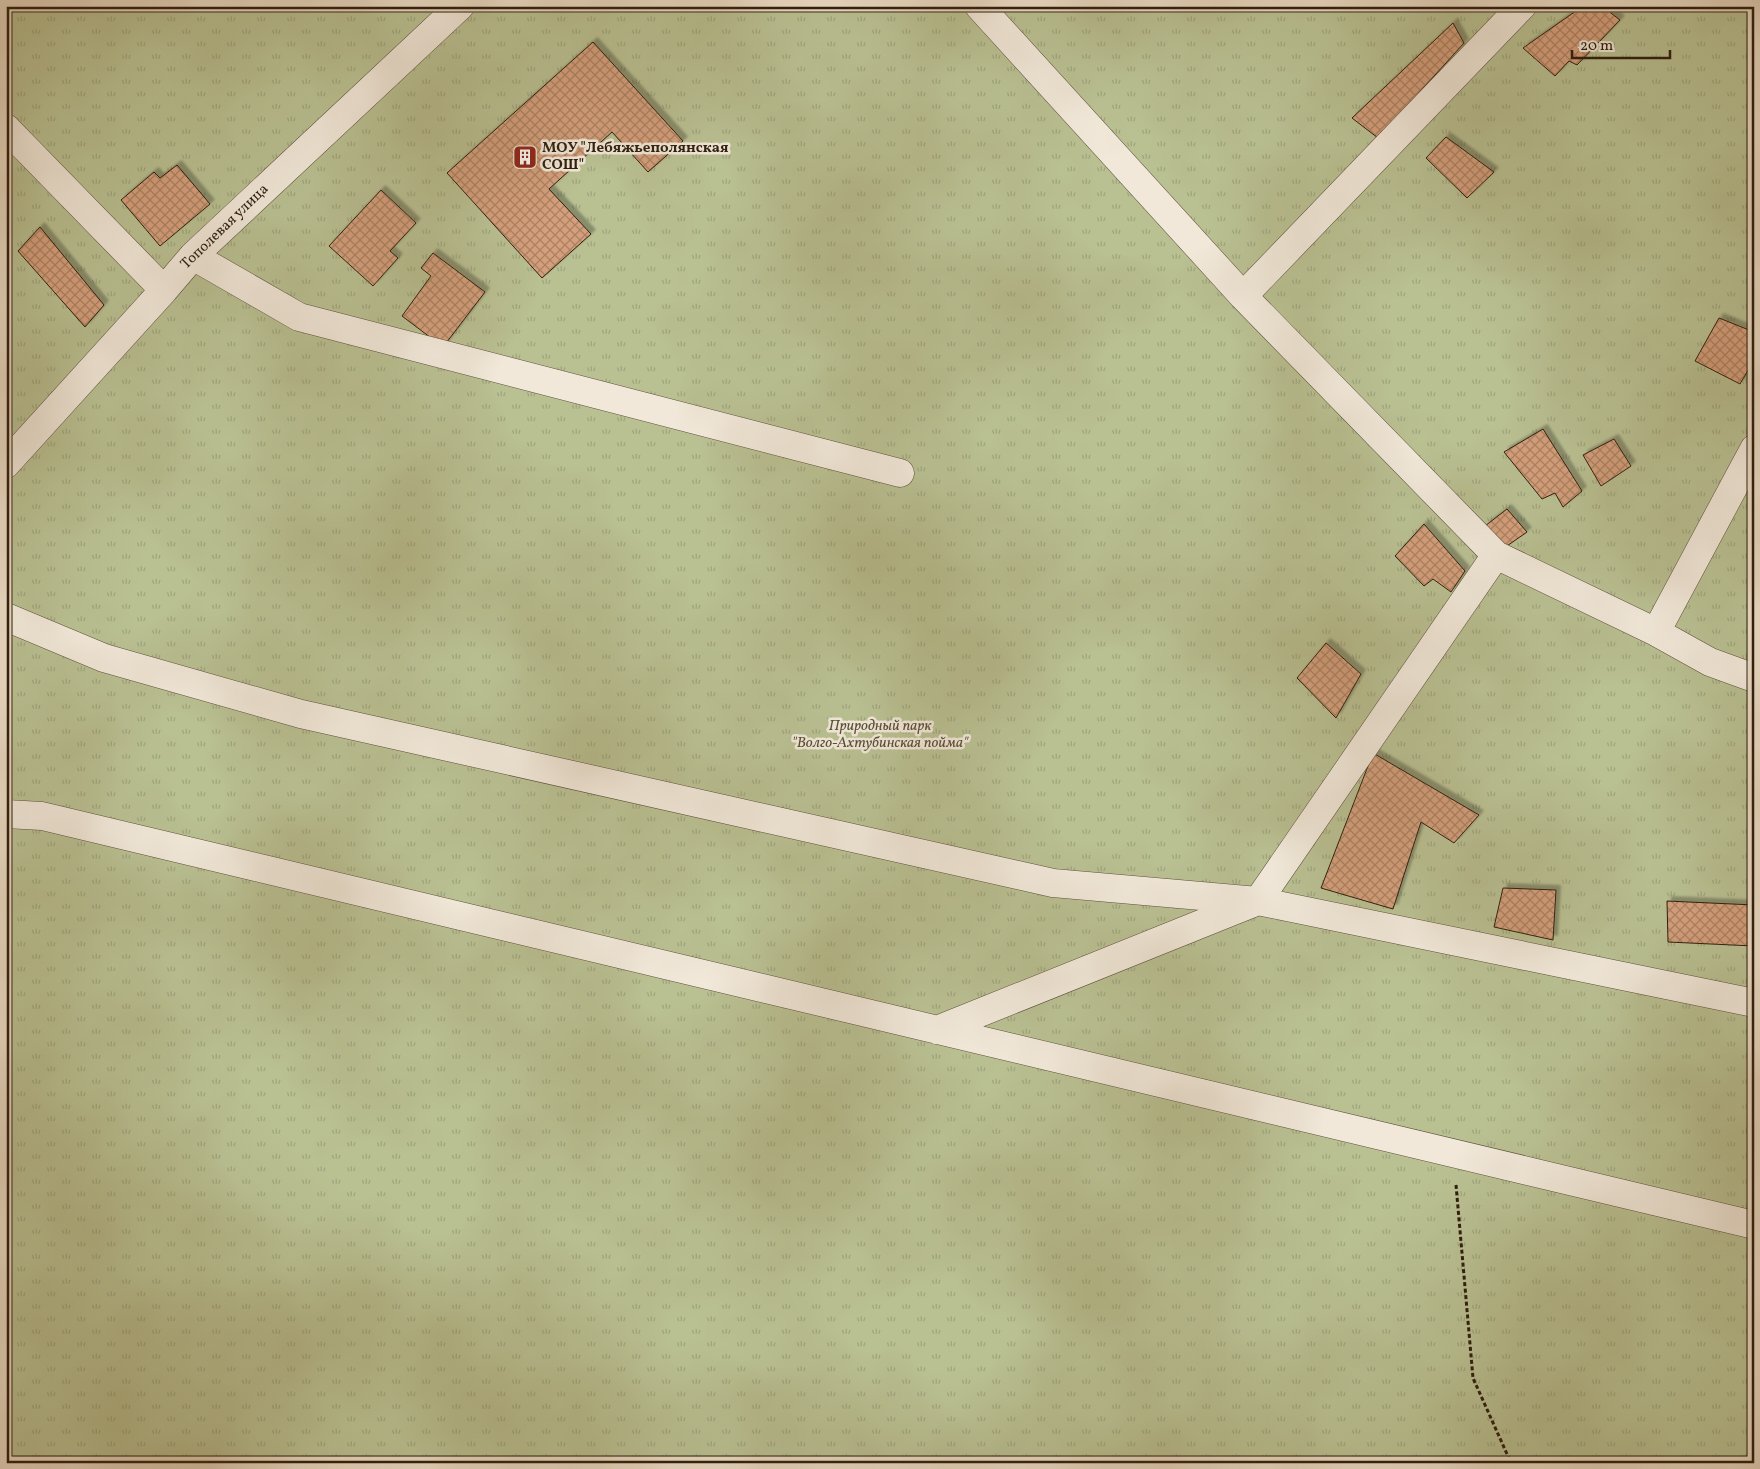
<svg xmlns="http://www.w3.org/2000/svg" width="1760" height="1469" viewBox="0 0 1760 1469" font-family="Vollkorn,serif">
<style>
.grass{fill:url(#grass-tufts);stroke:#747050}
.building{fill:url(#building-cross-hatch);stroke:#2f1f0f;filter:url(#shadow)}
.lines{fill:none;stroke-linecap:round;stroke-linejoin:round}
.minor-casing{stroke:#5e4e3c;stroke-width:29}
.path{stroke:#2f1f0f;stroke-width:3;stroke-dasharray:4 2.5;stroke-linecap:butt}
.minor{stroke:#f1e8d9;stroke-width:28}
.labels{text-anchor:middle;dominant-baseline:central;stroke-width:5;stroke-linejoin:round;paint-order:stroke}
.poi-label{font-size:15px;font-weight:bold;fill:#2f1f0f;stroke:#f1e8d9;text-anchor:start}
.street-label{font-size:15px;fill:#2f1f0f;stroke:#f1e8d9}
.park-label{font-size:15px;font-style:italic;fill:#584f36;stroke:#f1e8d9}
</style>
<defs>
<pattern id="grass-tufts" width="24" height="20" patternUnits="userSpaceOnUse" patternTransform="scale(1.25)"><rect width="24" height="20" fill="#b9c092"/><path d="M3 7l-1-3M5 7V3M7 7l1-3M15 17l-1-3M17 17v-4M19 17l1-3" fill="none" stroke="#9fa57d"/></pattern>
<pattern id="building-cross-hatch" width="8" height="8" patternUnits="userSpaceOnUse" patternTransform="scale(1.25)"><rect width="8" height="8" fill="#d49f7b"/><path d="M0 0l8 8M0 8l8-8" fill="none" stroke="#ac8163"/></pattern>
<filter id="shadow"><feDropShadow dx="4.5" dy="-4.5" stdDeviation="1" flood-color="#0004"/></filter>
</defs>
<rect width="100%" height="100%" fill="#eadbc4"/>
<filter id="stains"><feTurbulence type="fractalNoise" baseFrequency=".004" numOctaves="4"/><feColorMatrix values="0 0 0 0 .2 0 0 0 0 .09 0 0 0 0 .02 0 0 0 .5 -.17"/></filter>
<radialGradient id="worn" r=".72"><stop offset=".6" stop-color="#630" stop-opacity="0"/><stop offset="1" stop-color="#630" stop-opacity=".3"/></radialGradient>
<!-- grass -->
<path class="grass" d="M6 6H1754V1463H6Z"/>
<!-- building -->
<path class="building" d="M1583 6H1602L1620 20 1577 65 1569 61 1555 76 1523 48Z
M1453 23 1464 43 1378 138 1352 118Z
M593 42 683 141 648 172 612 132 549 189 591 234 542 278 447 173Z
M1446 137 1494 172 1467 198 1426 158Z
M177 165 210 204 160 246 121 200 154 172 160 178Z
M381 190 416 223 390 251 398 258 373 286 329 246Z
M40 227 104 305 85 327 18 251Z
M433 253 485 292 443 347 402 316 431 276 421 268Z
M1719 318 1754 332V360L1740 384 1695 361Z
M1543 429 1582 491 1563 507 1555 493 1542 499 1504 452Z
M1614 439 1631 466 1601 486 1583 455Z
M1507 509 1527 532 1504 548 1485 526Z
M1424 524 1465 571 1451 592 1433 579 1424 586 1395 556Z
M1326 643 1361 674 1336 718 1297 678Z
M1373 753 1479 815 1454 843 1421 822 1393 909 1321 888Z
M1503 888 1556 890 1553 940 1494 927Z
M1667 901 1754 905V946L1668 942Z"/>
<g class="lines">
<!-- minor casing -->
<g class="minor-casing">
<path id="minor" d="M979 6 1243 296 1496 555 1656 632 1710 662 1754 678
M6 128 164 290
M193 256 299 317 900 473
M1243 296 1522 6
M6 464 164 290 193 256 460 6
M6 617 104 658 301 714 1053 883 1258 901 1754 1003
M1656 632 1754 449
M6 814 42 816 1754 1225
M937 1030 1258 901 1496 555"/>
</g>
<!-- path -->
<path class="path" d="M1456 1185 1473 1378 1511 1463"/>
<!-- minor -->
<use href="#minor" class="minor"/>
</g>
<!-- icons -->
<defs>
<g id="building-square" transform="scale(1.25)"><rect x="-9" y="-9" width="18" height="18" rx="4" fill="#8f2418" stroke="#f1e8d9"/><path d="M-4-6H4V6H1V3H-1V6H-4ZM-2.5-4.3h1.7v1.8h-1.7ZM.8-4.3h1.7v1.8H.8ZM-2.5-1h1.7V.8h-1.7ZM.8-1h1.7V.8H.8Z" fill="#fff"/></g>
</defs>
<g fill-rule="evenodd">
<use href="#building-square" x="525" y="157"/>
</g>
<g class="labels">
<!-- poi labels -->
<g class="poi-label">
<text x="542" y="148">МОУ "Лебяжьеполянская<tspan x="542" dy="17">СОШ"</tspan></text>
</g>
<!-- street labels -->
<g class="street-label">
<text transform="translate(225 227) rotate(-44)">Тополевая улица</text>
</g>
<!-- park labels -->
<g class="park-label">
<text x="880" y="726">Природный парк<tspan x="880" dy="17">"Волго-Ахтубинская пойма"</tspan></text>
</g>
</g>
<!-- margin -->
<rect width="1760" height="1469" fill="none" stroke="#eadbc4" stroke-width="25"/>
<rect x="8" y="8" width="1745" height="1454" fill="none" stroke="#2f1f0f" stroke-width="2.5"/>
<rect x="12" y="12" width="1735" height="1444" fill="none" stroke="#2f1f0f"/>
<!-- scale -->
<path d="M1572 50v8h98v-8" fill="none" stroke="#2f1f0f" stroke-width="2.5"/>
<text x="1580" y="50" font-size="15" fill="#2f1f0f" stroke="#f1e8d9" stroke-width="4" paint-order="stroke">20 m</text>
<rect width="100%" height="100%" filter="url(#stains)"/>
<rect width="100%" height="100%" fill="url(#worn)"/>
</svg>
